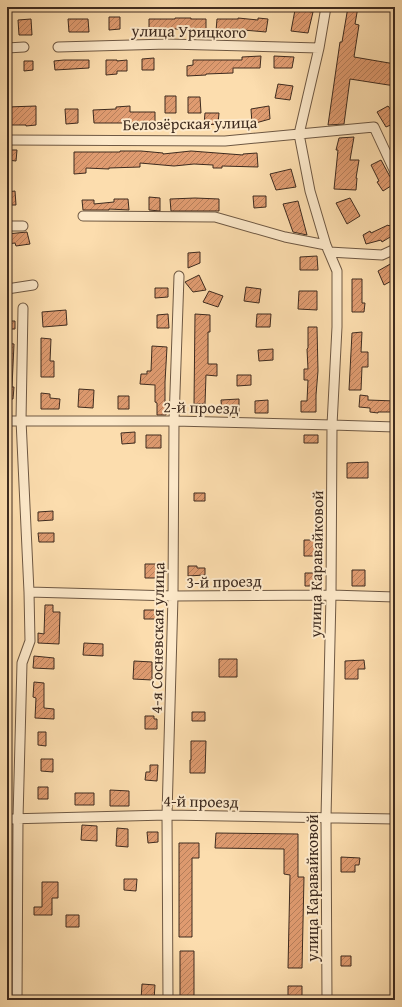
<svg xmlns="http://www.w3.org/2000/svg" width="402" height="1007" viewBox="0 0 402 1007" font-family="'Gentium Book Plus',serif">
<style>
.building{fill:url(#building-hatch);stroke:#3e2b1f}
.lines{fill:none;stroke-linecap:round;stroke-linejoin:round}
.street-casing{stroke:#6e5843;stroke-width:11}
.street{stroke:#fde9ca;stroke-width:9}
.labels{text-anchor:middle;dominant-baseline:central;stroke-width:4;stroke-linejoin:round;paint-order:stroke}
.street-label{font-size:16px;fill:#3e2b1f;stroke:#fde9ca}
</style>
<defs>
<pattern id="building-hatch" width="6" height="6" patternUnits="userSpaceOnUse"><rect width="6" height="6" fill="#df9b70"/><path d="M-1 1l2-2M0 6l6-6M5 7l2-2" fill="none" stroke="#b67f5b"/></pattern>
</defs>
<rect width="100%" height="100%" fill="#fcddae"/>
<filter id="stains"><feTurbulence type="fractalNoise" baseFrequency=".005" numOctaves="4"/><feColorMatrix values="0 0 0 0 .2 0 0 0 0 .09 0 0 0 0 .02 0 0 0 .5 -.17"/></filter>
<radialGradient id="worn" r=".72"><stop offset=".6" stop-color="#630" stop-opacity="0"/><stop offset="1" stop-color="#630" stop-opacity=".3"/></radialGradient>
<!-- building -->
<path class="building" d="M348 7H358L355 24 359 25 354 57 395 64V86L350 79 344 124 328 125 340 42H342Z
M295 10 313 12 308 33 291 31Z
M109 17H120V29L109 30Z
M175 18H191V19H206V29H171V30L149 31V19H175Z
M238 18 258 20V18L268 19 266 32 232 29V31H216L217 19H238Z
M31 19 32 35H19L18 20Z
M68 19H88L89 32H69Z
M261 56 260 68H233V73L206 74V75L187 76V66L193 65V60H242V57Z
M274 56 294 57 292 68H274Z
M154 58V70H142V59Z
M64 60H89V68L55 70 54 61Z
M106 60H117V61L127 60V71H117V74L106 75Z
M24 61H33V70L24 71Z
M278 84 293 86 290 100 275 98Z
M165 96H176V113H165Z
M188 97H200L201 113H188Z
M36 106V125L26 126V125H7V107Z
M130 106V112H155V125H139V123H94L93 110 116 109V107Z
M269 106 270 119 252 124 251 109Z
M388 106 395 115V123L386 127 377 112Z
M65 109H78V123L66 124Z
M205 113H219L218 124 204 125Z
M354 137 350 160H359L356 178H357L356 190 334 189 338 150H336L339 138Z
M7 150H17L16 161 7 160Z
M120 151H141L163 153V154L191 151 243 155V154L257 153 258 167 222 166V168H213V165L194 164 174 166 140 163V167L109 168V169L86 168V173L74 174V152H120Z
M381 160 394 184 383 191 377 182 379 181 371 165Z
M291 169 296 187 276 190 270 174Z
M15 191 16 205H7V192Z
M253 196H266V207L254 208Z
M149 197 160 198V211L149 210Z
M195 198 219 199V211H171L170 199Z
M350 198 360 216 347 224 336 203Z
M114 199H128L129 210 109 209V210H83L82 200H94V204L114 202Z
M298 201 307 235 293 232 283 204Z
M395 222V234L382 242 381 240 366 244 363 235 370 231 371 233 388 225 389 226Z
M27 232 30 244 16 246 15 243 7 244V234Z
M200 252V263L188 268V253Z
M317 256 318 270H300V257Z
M392 263 395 269V279L384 285 378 271Z
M199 275 206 290 193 292 185 282Z
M352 279H362V303H365L364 312H352Z
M246 287 261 289 259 303 244 301Z
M155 288H168V297L155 298Z
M209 291 223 296 218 307 203 302Z
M299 291H317V310L298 309Z
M66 310 67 325 43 327 42 312Z
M168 314 169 328H157V315Z
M195 314 210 315V332H208V364H217V376L206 375 205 404H194Z
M257 314H271L270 327H256Z
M7 321H15V329H7Z
M308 327H317L318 371 316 395V412H301V401H307L308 380H304V369H308L307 349 308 348Z
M362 332 361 352H368V367H362L361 390H349L352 333Z
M41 338 51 339 50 361H54V377H41Z
M7 343 14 344 12 387H14L13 399H7Z
M152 346 167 347 165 382V406H166V415H157V403L155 402V385L140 384 141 374H147V371H151Z
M273 349V360L259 361 258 350Z
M237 375H251V385L237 386Z
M79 389 94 390 93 408 78 407Z
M41 393 50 394V398L60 399 59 409H41Z
M360 395 368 396V400L395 401V412H378V413L370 412V408L359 407Z
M118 396H129V409H118Z
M239 399V413L222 414 221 400Z
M268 400V413H255V401Z
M135 432V443L122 444 121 433Z
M146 435H161V448H146Z
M304 435H318V443H304Z
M368 462V478H347V463Z
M194 493H205V501H194Z
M53 511V520L38 521V512Z
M38 533H54V542H39Z
M304 540H316V556H304Z
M145 564H160V578H145Z
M188 566H197V568H205V575L188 576Z
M352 570H365V586H352Z
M305 573H317V586H305Z
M45 605H53V612H60L59 644 38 643V633L44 634Z
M144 610H159V619H144Z
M84 643 103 644V656L83 655Z
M34 656 54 658V669L33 668Z
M219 659H237V677H219Z
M364 660 365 669H358V679H345V661Z
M134 661 152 662V680L133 679Z
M34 682 44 683V708L54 709V719L35 718 36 698 33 697Z
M192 712H205V721H192Z
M145 716H154V719H157V729H145Z
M38 732H46V746L38 745Z
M191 741H206L205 773H190V760H191Z
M41 759H53V772L41 771Z
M150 765H158L157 781 145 780 146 772H150Z
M38 787H48V799H38Z
M110 790 129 791V806H110Z
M75 793H94V805H75Z
M82 825 97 826V841L81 840Z
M117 828 128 829V847L116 846Z
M147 832H158V842L148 843Z
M216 833 298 834V877H304L302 968H288L290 875 284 874V849L215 848Z
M179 843H199V858H192V937H179Z
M341 857 360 858 359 865H355V872H341Z
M124 879H137L136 891 124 890Z
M42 882H58V898H52V915H34V907H42Z
M66 915H79V927H66Z
M180 951H194V1000H180Z
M341 956H351V966H341Z
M142 984 155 985 154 1000H141Z
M288 986H302V1000H288Z"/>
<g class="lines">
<!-- street casing -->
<g class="street-casing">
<path id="street" d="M326 7 319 48 299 134 310 191 326 245 337 271V327L332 425 331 595 326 818 327 1000
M58 47 168 44 319 48
M7 48 24 47
M7 140 225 141 374 127 395 172
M83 216 215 217 285 237 326 245
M7 226H23
M329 252 382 255 395 249
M7 289 33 285
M7 421H174L332 425 395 427
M29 592 173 596 331 595 395 597
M7 819 167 815 395 819
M17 1000 18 819 22 663 30 641 29 592 21 420 23 308
M168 1000 167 815 173 596 174 421 179 276"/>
</g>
<!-- street -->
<use href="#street" class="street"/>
</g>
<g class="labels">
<!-- street labels -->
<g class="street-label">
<text transform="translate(189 31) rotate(1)">улица Урицкого</text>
<text transform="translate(190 123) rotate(-1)">Белозёрская улица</text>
<text transform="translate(201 407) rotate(1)">2-й проезд</text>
<text transform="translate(316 564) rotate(-89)">улица Каравайковой</text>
<text transform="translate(224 581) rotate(-1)">3-й проезд</text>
<text transform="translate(157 638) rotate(-89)">4-я Сосневская улица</text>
<text transform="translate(201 801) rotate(1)">4-й проезд</text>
<text transform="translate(312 888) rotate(-90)">улица Каравайковой</text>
</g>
</g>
<!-- margin -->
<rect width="402" height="1007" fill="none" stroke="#fcddae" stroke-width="24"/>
<rect x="8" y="8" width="386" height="991" fill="none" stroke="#3e2b1f" stroke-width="2"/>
<rect x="12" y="12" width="378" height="983" fill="none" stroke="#3e2b1f"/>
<rect width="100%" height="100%" filter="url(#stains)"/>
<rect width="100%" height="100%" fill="url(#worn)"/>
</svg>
